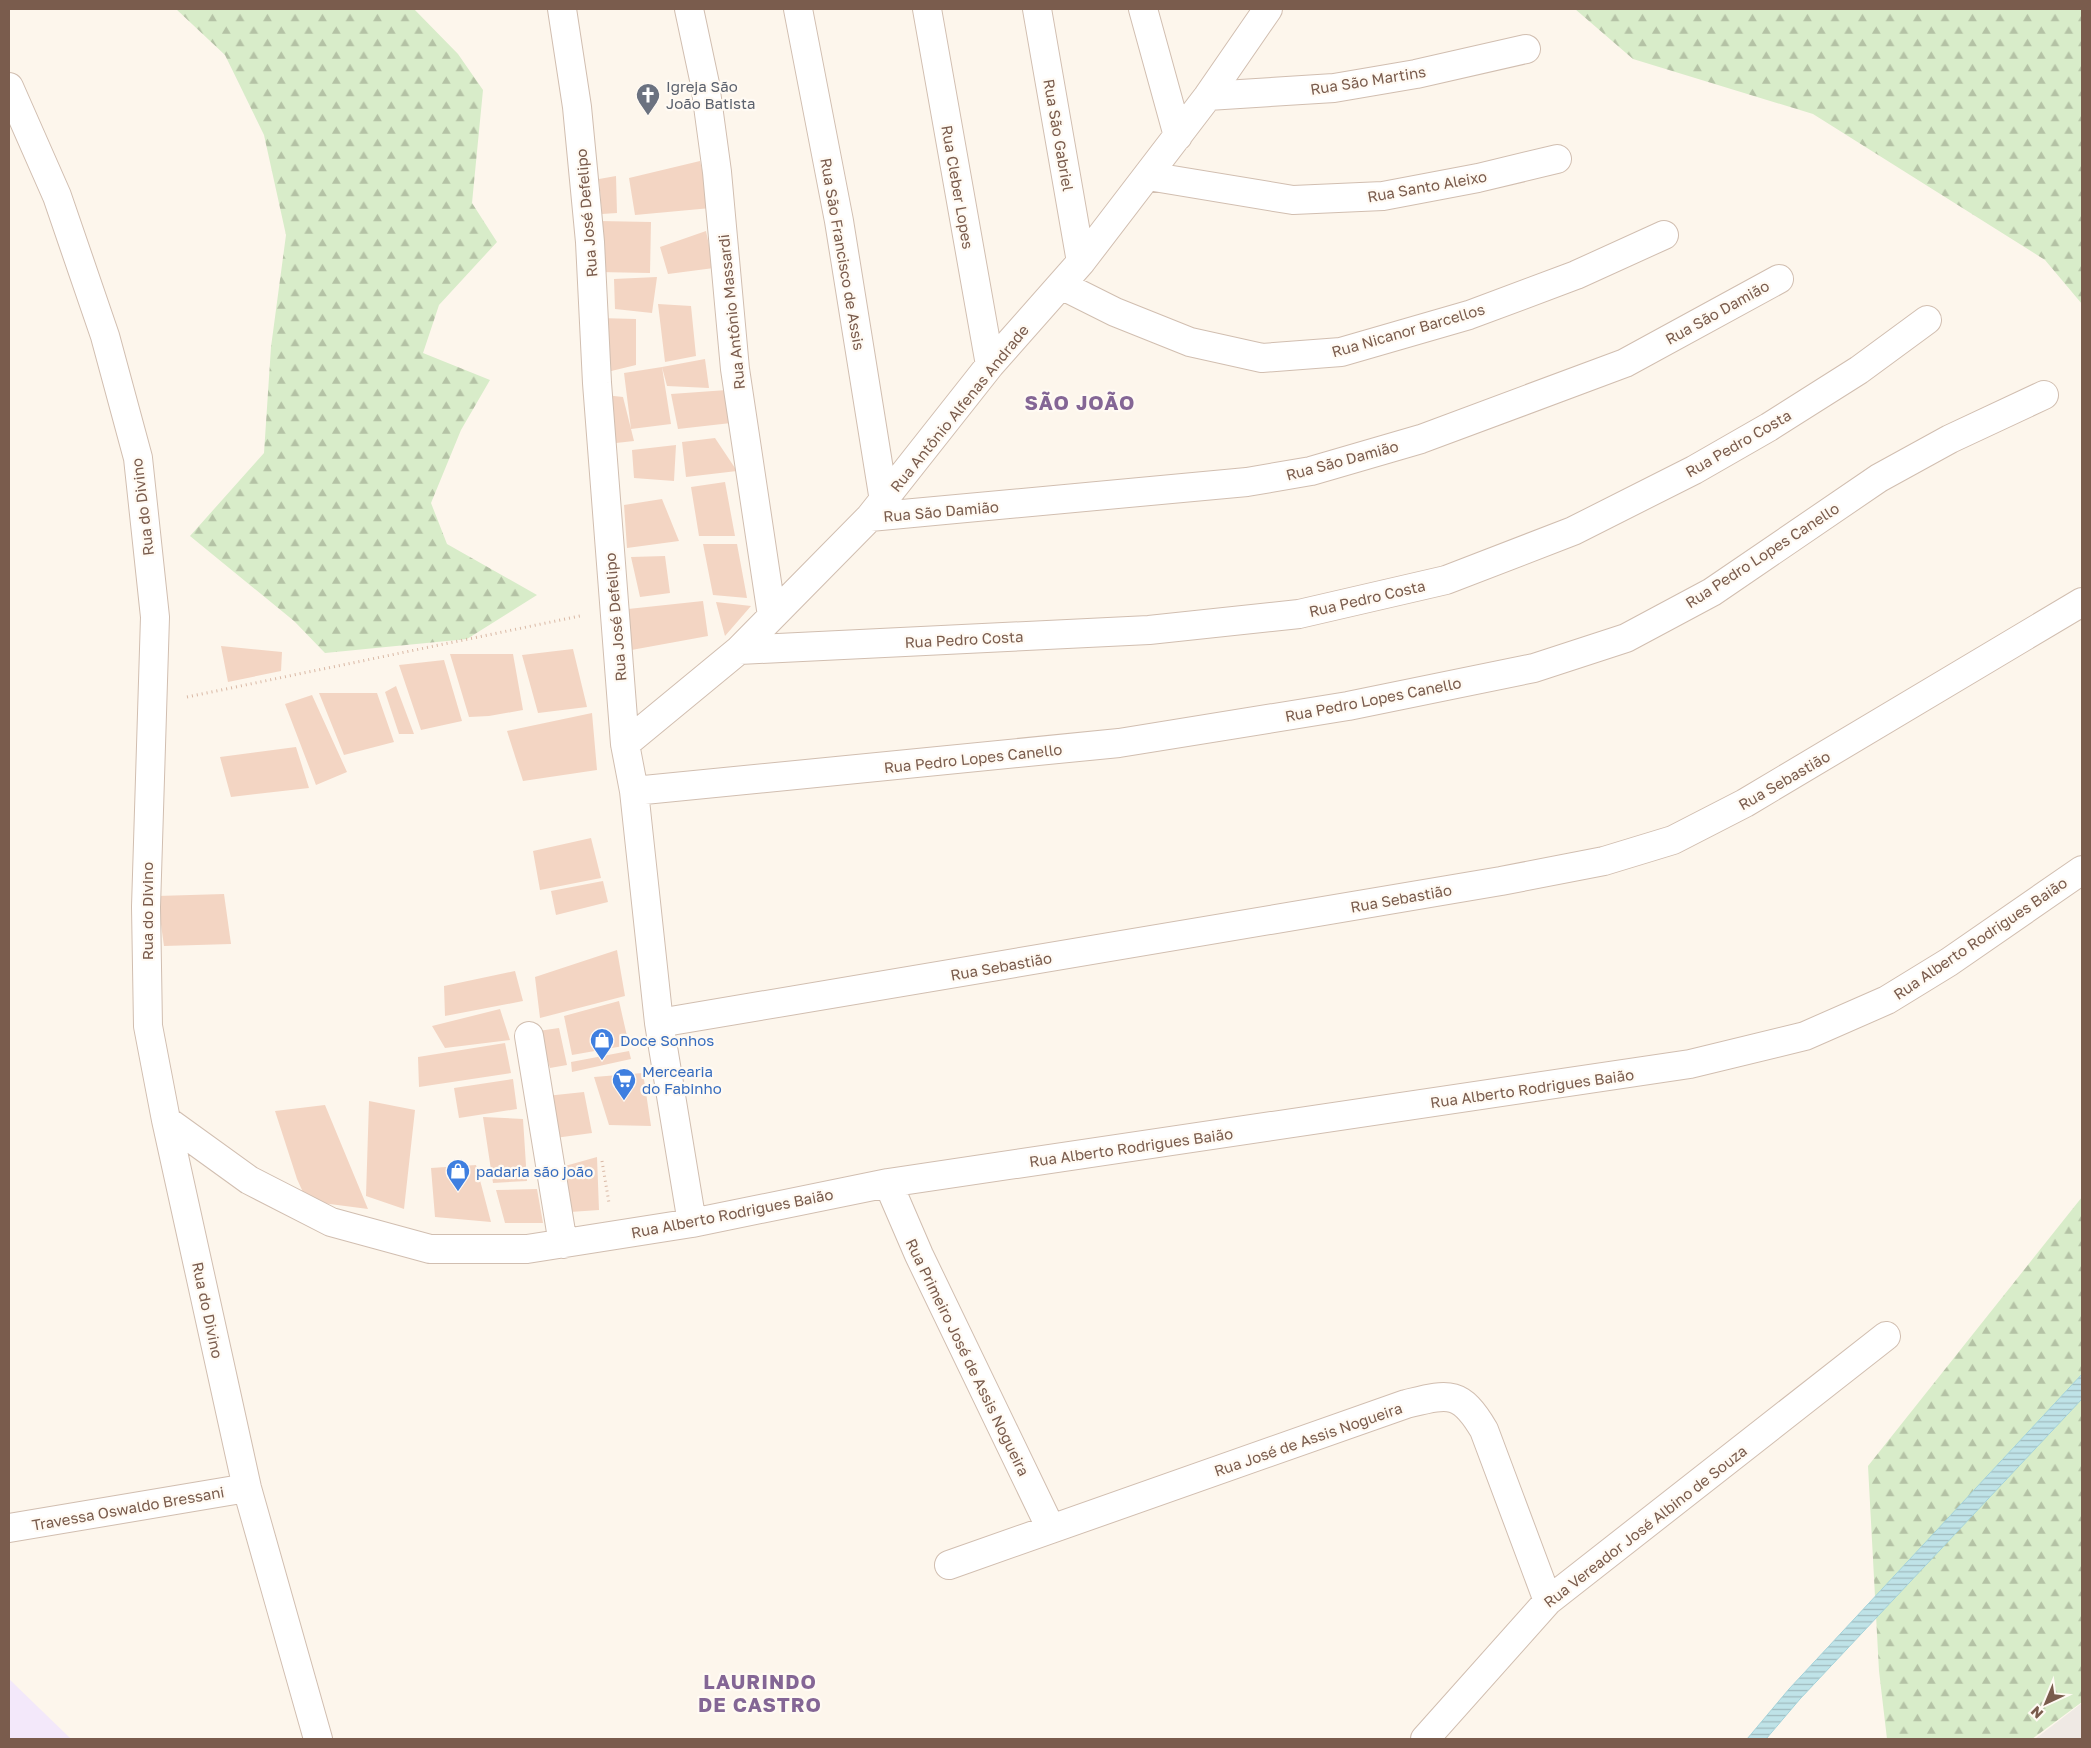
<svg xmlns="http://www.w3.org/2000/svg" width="2091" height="1748" viewBox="0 0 2091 1748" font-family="'Golos Text',sans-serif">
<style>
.industrial{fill:#efe9e4}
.education{fill:#f3e8fa}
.forest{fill:url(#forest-firs)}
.water{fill:url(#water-rules);stroke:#a5d3da}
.building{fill:#f3d5c3}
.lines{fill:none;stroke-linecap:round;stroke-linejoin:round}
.minor-casing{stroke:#d1beb0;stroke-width:30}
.path{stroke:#d9b8a5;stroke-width:3;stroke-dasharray:1 4;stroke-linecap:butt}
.minor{stroke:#fff;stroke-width:28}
.labels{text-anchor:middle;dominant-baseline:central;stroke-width:4.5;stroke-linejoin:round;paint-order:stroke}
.street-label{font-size:15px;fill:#7a5c4d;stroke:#fffaf3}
.worship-label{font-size:15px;fill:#5b616d;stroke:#fffaf3;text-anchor:start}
.shop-label{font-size:15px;fill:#366cbe;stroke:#fffaf3;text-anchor:start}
.district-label{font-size:20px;font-weight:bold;letter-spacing:1px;fill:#846695;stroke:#fffaf3}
</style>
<defs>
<pattern id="forest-firs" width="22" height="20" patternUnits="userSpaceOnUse" patternTransform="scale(1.25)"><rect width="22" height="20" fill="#d8ecc9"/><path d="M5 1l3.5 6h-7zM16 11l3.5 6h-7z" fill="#b4c2a5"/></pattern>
<pattern id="water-rules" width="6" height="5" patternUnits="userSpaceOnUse" patternTransform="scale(1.25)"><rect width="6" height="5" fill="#bfe3e8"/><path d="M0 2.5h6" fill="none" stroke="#a0bbbe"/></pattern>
</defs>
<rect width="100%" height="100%" fill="#fdf6ec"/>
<!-- industrial -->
<path class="industrial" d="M2082 1703V1739H2035Z"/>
<!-- education -->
<path class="education" d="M9 1679 71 1739H9Z"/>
<!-- forest -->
<path class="forest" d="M176 9H414L458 54 483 90 472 203 497 242 439 305 423 353 490 380 461 430 431 503 447 544 537 595 467 639 325 653 294 621 190 536 264 453 271 347 286 235 264 135 225 55Z
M1575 9H2082V304L2045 260 1813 114 1633 59Z
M2082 1197V1702L2032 1739H1887L1879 1671 1868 1466Z"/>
<!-- water -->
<path class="water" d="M2082 1374V1399L1800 1699 1766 1739H1747L1789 1689Z"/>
<!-- building -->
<path class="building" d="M700 161 711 208 635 215 629 178Z
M616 176 617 213 602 214 599 179Z
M599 221 651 222 650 273 598 272Z
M706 231 714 268 668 274 660 247Z
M657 277 652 313 615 309 614 279Z
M658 304 691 306 696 356 665 362Z
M599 318 636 319V365L603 373Z
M705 359 709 388 667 386 662 367Z
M662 367 671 424 631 429 624 373Z
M727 390 731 423 678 429 671 394Z
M605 395 623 397 634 441 616 443Z
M715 438 737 471 686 477 682 442Z
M676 445 674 481 634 478 632 450Z
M725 482 735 536H699L691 487Z
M662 499 679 541 627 548 624 505Z
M703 544H737L747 598 713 595Z
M665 556 670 593 640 597 631 557Z
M703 601 708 636 626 651 628 609Z
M716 602 751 606 725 636Z
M221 646 282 652 281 671 228 682Z
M573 649 587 707 538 713 522 655Z
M450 654H513L523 710 489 716 469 717Z
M444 660 462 721 421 730 399 665Z
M396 686 414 734H399L385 692Z
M319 693H377L394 742 344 755Z
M312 695 347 772 316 785 285 704Z
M592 713 597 770 523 781 507 731Z
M296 747 309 788 231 797 220 757Z
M591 838 601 878 540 890 533 851Z
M603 881 608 902 556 915 551 891Z
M224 894 231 944 164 946 157 896Z
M617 950 625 996 540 1018 535 977Z
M515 971 523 1001 445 1016 444 986Z
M619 1001 629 1045 572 1055 564 1016Z
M500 1009 510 1040 445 1048 432 1026Z
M559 1028 567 1065 550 1068 538 1031Z
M505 1043 511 1073 419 1087 418 1057Z
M629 1051 631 1059 572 1072 571 1062Z
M643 1073 651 1126 609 1125 594 1077Z
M513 1079 517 1109 459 1118 454 1088Z
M584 1092 592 1133 555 1138 546 1096Z
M369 1101 415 1110 404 1209 366 1196Z
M325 1105 368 1209 307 1201 297 1179 275 1111Z
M483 1117 523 1119 527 1181 493 1183Z
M597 1157 599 1210 570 1212 565 1166Z
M476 1165 491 1222 435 1217 431 1168Z
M537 1189 543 1223H505L496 1190Z"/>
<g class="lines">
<!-- minor casing -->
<g class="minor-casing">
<path id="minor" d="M562 9 577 107 590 242 597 383 625 744 634 791 659 1023 692 1223
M689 9 705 84 717 172 735 369 772 616
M798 9 839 221 884 501
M927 9 990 365
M1037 9 1081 262
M1143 9 1178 136
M9 87 57 196 105 336 138 458 155 617 146 907 148 1026 166 1120 247 1488 318 1739
M1208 96 1334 88 1416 74 1526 49
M1148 176 1293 200 1383 196 1478 178 1557 159
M1061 285 1115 312 1190 342 1262 358 1341 352 1469 315 1576 275 1664 235
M870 517 1247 482 1311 471 1421 439 1625 363 1779 279
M739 650 1149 630 1299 614 1446 580 1573 531 1694 470 1769 427 1859 370 1927 320
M625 744 739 650 870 517 990 365 1081 262 1208 96 1268 9
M634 791 1119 743 1348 706 1534 668 1626 638 1712 592 1879 478 1950 439 2044 395
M659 1023 1501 881 1604 861 1673 840 1745 803 2082 602
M529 1036 563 1244
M166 1120 249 1180 331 1222 430 1249H527L692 1223 888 1183 1690 1064 1805 1036 1887 1000 1949 962 2082 870
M888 1183 919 1255 1051 1529
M9 1528 247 1488
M949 1565 1406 1404C1448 1394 1460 1389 1484 1430L1548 1601
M1425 1739 1548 1601 1886 1336"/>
</g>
<!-- path -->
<path class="path" d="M187 697 580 616
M602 1161 609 1203"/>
<!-- minor -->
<use href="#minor" class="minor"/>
</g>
<!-- icons -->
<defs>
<g id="church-pin" transform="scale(1.25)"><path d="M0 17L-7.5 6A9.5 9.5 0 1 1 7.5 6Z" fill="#6b7280" stroke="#fffaf3"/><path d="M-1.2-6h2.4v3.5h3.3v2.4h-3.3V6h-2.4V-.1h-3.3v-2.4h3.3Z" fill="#fff"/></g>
<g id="shop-pin" transform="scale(1.25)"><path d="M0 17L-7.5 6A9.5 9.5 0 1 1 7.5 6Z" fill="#3f7fe0" stroke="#fffaf3"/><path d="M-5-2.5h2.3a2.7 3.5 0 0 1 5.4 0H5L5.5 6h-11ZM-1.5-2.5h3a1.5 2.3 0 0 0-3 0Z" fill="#fff"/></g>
<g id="supermarket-pin" transform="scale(1.25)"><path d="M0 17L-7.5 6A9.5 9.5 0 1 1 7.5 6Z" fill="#3f7fe0" stroke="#fffaf3"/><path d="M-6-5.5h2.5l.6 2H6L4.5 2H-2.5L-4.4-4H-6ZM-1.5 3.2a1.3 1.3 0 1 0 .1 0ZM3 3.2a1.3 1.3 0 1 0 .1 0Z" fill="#fff"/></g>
</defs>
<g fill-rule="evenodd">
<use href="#church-pin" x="648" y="95"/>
<use href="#shop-pin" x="602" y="1040"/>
<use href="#supermarket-pin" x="624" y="1080"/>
<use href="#shop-pin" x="458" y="1171"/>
</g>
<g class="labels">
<!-- street labels -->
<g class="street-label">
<text transform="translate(1368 80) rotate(-9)">Rua São Martins</text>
<text transform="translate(1059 135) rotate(80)">Rua São Gabriel</text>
<text transform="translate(1427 186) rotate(-10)">Rua Santo Aleixo</text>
<text transform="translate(958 187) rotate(80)">Rua Cleber Lopes</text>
<text transform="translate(586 213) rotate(-95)">Rua José Defelipo</text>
<text transform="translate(843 254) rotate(80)">Rua São Francisco de Assis</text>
<text transform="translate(731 312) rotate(-96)">Rua Antônio Massardi</text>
<text transform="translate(1717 312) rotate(-29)">Rua São Damião</text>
<text transform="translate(1408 330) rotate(-16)">Rua Nicanor Barcellos</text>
<text transform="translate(959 408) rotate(-51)">Rua Antônio Alfenas Andrade</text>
<text transform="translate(1738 443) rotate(-30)">Rua Pedro Costa</text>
<text transform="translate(1342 460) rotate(-15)">Rua São Damião</text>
<text transform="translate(142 507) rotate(-97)">Rua do Divino</text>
<text transform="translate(941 511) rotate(-5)">Rua São Damião</text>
<text transform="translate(1762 555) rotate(-33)">Rua Pedro Lopes Canello</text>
<text transform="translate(1367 598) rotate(-13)">Rua Pedro Costa</text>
<text transform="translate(615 617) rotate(-95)">Rua José Defelipo</text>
<text transform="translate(964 639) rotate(-3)">Rua Pedro Costa</text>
<text transform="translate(1373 699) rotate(-11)">Rua Pedro Lopes Canello</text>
<text transform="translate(973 758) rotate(-6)">Rua Pedro Lopes Canello</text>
<text transform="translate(1784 780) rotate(-30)">Rua Sebastião</text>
<text transform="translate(1401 898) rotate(-10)">Rua Sebastião</text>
<text transform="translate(147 911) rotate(-90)">Rua do Divino</text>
<text transform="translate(1980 938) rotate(-34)">Rua Alberto Rodrigues Baião</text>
<text transform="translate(1001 966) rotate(-10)">Rua Sebastião</text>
<text transform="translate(1532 1088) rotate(-8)">Rua Alberto Rodrigues Baião</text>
<text transform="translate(1131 1147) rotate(-8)">Rua Alberto Rodrigues Baião</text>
<text transform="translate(732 1213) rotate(-11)">Rua Alberto Rodrigues Baião</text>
<text transform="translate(208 1310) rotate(78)">Rua do Divino</text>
<text transform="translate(968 1357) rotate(64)">Rua Primeiro José de Assis Nogueira</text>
<text transform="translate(1308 1439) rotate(-19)">Rua José de Assis Nogueira</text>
<text transform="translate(128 1508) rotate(-10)">Travessa Oswaldo Bressani</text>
<text transform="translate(1645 1526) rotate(-38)">Rua Vereador José Albino de Souza</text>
</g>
<!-- worship labels -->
<g class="worship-label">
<text x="666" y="86">Igreja São<tspan x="666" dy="17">João Batista</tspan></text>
</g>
<!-- shop labels -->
<g class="shop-label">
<text x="620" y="1040">Doce Sonhos</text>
<text x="642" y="1071">Mercearia<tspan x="642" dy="17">do Fabinho</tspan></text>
<text x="476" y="1171">padaria são joão</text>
</g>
<!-- district labels -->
<g class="district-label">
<text x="1080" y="402">SÃO JOÃO</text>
<text x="760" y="1681">LAURINDO<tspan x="760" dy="23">DE CASTRO</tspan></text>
</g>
</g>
<!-- border -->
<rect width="2091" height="1748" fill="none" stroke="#7a5c4d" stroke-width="20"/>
<!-- north arrow -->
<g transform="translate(2046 1703) rotate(224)" stroke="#fffaf3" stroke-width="4" paint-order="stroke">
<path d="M0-4L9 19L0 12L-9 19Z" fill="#7a5c4d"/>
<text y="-8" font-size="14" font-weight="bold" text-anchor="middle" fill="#7a5c4d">N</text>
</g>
</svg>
